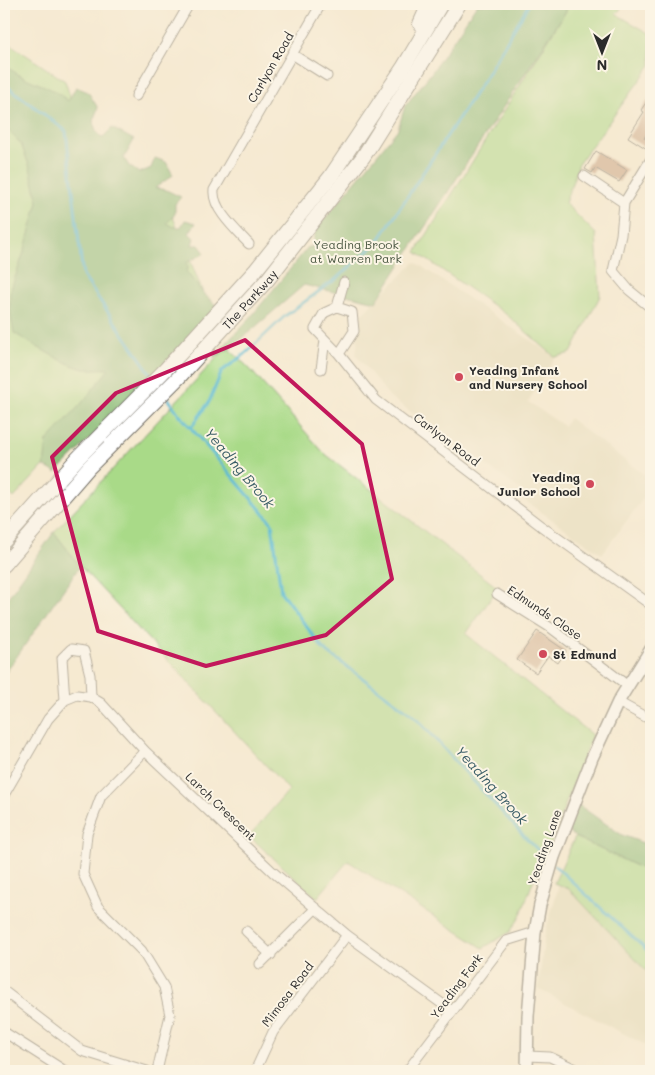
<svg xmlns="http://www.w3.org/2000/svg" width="655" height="1075" viewBox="0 0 655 1075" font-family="Mali,sans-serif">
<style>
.built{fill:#e3dbba}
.green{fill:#a9da88;stroke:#6a825a}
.forest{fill:#86ba74;stroke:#587250}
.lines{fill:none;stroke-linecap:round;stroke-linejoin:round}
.stream{stroke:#54b8d3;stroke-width:3}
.building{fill:#c59d7e}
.minor-casing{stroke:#726e65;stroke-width:11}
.tertiary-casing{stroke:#726e65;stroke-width:14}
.trunk-casing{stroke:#726e65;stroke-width:16}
.minor{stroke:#fff;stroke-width:9}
.tertiary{stroke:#fff;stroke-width:11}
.trunk{stroke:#fff;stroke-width:14}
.marked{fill:none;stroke:#c2185b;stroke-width:4;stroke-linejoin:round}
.poi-dot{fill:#d1495b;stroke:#fcf5e5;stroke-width:2}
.labels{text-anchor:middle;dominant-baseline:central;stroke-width:4;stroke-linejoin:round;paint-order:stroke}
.street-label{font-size:12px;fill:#2b2b2b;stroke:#fcf5e5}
.park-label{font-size:12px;fill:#4a5742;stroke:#fcf5e5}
.poi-label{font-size:12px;font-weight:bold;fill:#2b2b2b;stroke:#fcf5e5;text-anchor:start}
.water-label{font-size:14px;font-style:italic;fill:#395c66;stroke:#fcf5e5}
</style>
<rect width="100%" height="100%" fill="#fcf5e5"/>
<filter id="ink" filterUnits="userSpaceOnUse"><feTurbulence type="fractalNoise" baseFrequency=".02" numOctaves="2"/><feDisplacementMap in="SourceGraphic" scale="10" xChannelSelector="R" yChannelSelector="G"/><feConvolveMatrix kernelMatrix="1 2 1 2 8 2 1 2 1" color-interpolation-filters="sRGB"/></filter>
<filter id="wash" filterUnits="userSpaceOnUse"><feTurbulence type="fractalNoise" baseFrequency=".0096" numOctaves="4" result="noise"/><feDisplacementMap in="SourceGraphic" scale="20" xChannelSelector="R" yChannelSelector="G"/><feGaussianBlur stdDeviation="1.12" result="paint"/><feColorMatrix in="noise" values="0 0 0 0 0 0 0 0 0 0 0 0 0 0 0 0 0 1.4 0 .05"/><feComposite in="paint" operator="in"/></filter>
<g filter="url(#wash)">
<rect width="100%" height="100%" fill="#f6ead1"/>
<!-- built -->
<path class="built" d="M415 262 555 357 528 402 564 426 569 418 651 480V488L602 554 521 498 524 492 390 397 356 355 361 315Z
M559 885 569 889 651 976V1048L538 989 545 934Z"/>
<!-- green -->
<path class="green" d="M567 4H625L616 14 651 34V65L579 163 565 203 596 234 600 296 571 353 555 357 507 315 416 252 566 11Z
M4 40 65 81 79 124 169 207 203 293 14 498 4 488Z
M227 347 249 368 324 453 498 588 466 634 592 735 549 847 540 862 520 917 510 932 483 948 348 861 317 898 249 836 289 790 80 566 54 532Z
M575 837 651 873V976L569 889 554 883Z"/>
<!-- forest -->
<path class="forest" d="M477 4H567L566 11 376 302 304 285 232 347 213 357 250 318 309 246 312 248 315 231 398 129 405 106 432 72Z
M4 64C22 82 50 83 68 101L76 87 88 92 98 108 93 121 96 131 102 138 112 128 134 140 124 158 129 166 139 173 151 168 155 158 166 162 173 175 155 188 166 190 181 197 175 204V214L167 223 174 227H181L185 220 196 223 189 233 194 238 192 245H199L205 253 186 263 188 267 186 271 203 293 219 308 56 473 44 466 47 441 81 404 109 369C102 368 93 370 85 369 66 366 31 343 14 333L10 312V292L24 252 38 202 30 168 21 144 4 126Z
M54 532 80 566 4 675V603Z
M574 802 622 835 651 846V873L575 837 566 829Z"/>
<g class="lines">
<!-- stream -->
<path class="stream" d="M4 84 66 131 83 276 153 377
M165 394 179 414 272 523 281 592 323 649 414 716 523 835 549 861
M191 428 209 402 222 371 245 354 285 316 336 279 377 243 481 84 529 4
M554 865 651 954"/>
</g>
<g id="blocks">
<!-- building -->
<path class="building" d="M651 95V127L644 138 651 142 647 149 628 137 644 112 641 110Z
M596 151 627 170 619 182 595 168 592 173 585 169Z
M537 631 566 651 558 663 548 656 536 673 517 660Z"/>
</g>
</g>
<g filter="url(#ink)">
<use href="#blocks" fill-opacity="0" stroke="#726e65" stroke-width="1"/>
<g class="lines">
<!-- minor casing -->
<g class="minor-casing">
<path id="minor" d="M292 54 327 76
M136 96 188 6
M651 159 624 203 621 235 613 271 629 290 651 308
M584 176 624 203
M249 244C237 231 212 209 214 190L321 4
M337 307 344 282
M339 354 354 331 352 312 337 307 324 313 315 329 339 354 376 400 541 526 651 605
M321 369 325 340
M497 594 551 628 628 686
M65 700 62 658 71 649 84 651 90 675 91 697
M618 702 651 720
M145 751 101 796 87 834 83 874 98 907 142 951 164 987 170 1015 157 1071
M4 795 48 719 65 700 77 695 91 697 101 703 145 751 273 872 347 935 452 1011
M246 931 271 955
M260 964 316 908
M4 991 82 1051 147 1071
M4 1032 65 1071
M528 1056 550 1057 580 1071
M255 1071 273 1032 347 935
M407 1071 506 941 535 932"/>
</g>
<!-- tertiary casing -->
<g class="tertiary-casing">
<path id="tertiary" d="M527 1071 528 1016 535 932 540 905 554 857 592 758 618 702 651 649"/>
</g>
<!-- trunk casing -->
<g class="trunk-casing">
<g id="trunk">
<path d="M420 24 429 4"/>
<path d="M4 541 78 458 166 369 255 271 331 176 403 68 441 4"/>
<path id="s1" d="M4 565 89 467 179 377 268 279 363 157 459 4"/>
</g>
</g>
<!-- minor -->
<use href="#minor" class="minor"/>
<!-- tertiary -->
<use href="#tertiary" class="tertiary"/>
<!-- trunk -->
<use href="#trunk" class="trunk"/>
</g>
</g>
<!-- marked area -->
<path d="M0 0H655V1075H0ZM245 340 362 444 392 579 326 635 206 666 98 631 52 457 116 393Z" fill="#f6ead1" fill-opacity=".55" fill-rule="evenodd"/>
<path class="marked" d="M245 340 362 444 392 579 326 635 206 666 98 631 52 457 116 393Z"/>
<!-- markers -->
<g class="poi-dot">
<circle cx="459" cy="377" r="5"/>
<circle cx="590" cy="484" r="5"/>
<circle cx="543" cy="654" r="5"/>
</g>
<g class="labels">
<!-- street labels -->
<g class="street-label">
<text transform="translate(270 67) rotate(-60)">Carlyon Road</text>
<text stroke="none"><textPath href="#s1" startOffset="362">The Parkway</textPath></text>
<text transform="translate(447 439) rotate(37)">Carlyon Road</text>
<text transform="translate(545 612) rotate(34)">Edmunds Close</text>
<text transform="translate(221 806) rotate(44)">Larch Crescent</text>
<text transform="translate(544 847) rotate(-71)">Yeading Lane</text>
<text transform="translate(456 986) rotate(-53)">Yeading Fork</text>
<text transform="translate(287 994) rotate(-53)">Mimosa Road</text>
</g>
<!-- park labels -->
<g class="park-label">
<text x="356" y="244">Yeading Brook<tspan x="356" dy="14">at Warren Park</tspan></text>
</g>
<!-- poi labels -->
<g class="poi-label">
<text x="469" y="370">Yeading Infant<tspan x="469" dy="14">and Nursery School</tspan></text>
<text x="580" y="477" text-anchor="end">Yeading<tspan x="580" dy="14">Junior School</tspan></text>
<text x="553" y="654">St Edmund</text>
</g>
<!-- water labels -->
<g class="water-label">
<text transform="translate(240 468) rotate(50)">Yeading Brook</text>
<text transform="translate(492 785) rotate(48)">Yeading Brook</text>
</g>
</g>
<!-- margin -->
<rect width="655" height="1075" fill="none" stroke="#fcf5e5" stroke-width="20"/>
<!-- north arrow -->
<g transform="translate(602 52) rotate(180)" stroke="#fcf5e5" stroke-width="4" paint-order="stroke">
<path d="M0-4L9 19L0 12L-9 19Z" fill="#2b2b2b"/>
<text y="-8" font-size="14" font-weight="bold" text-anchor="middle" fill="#2b2b2b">N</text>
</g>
</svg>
